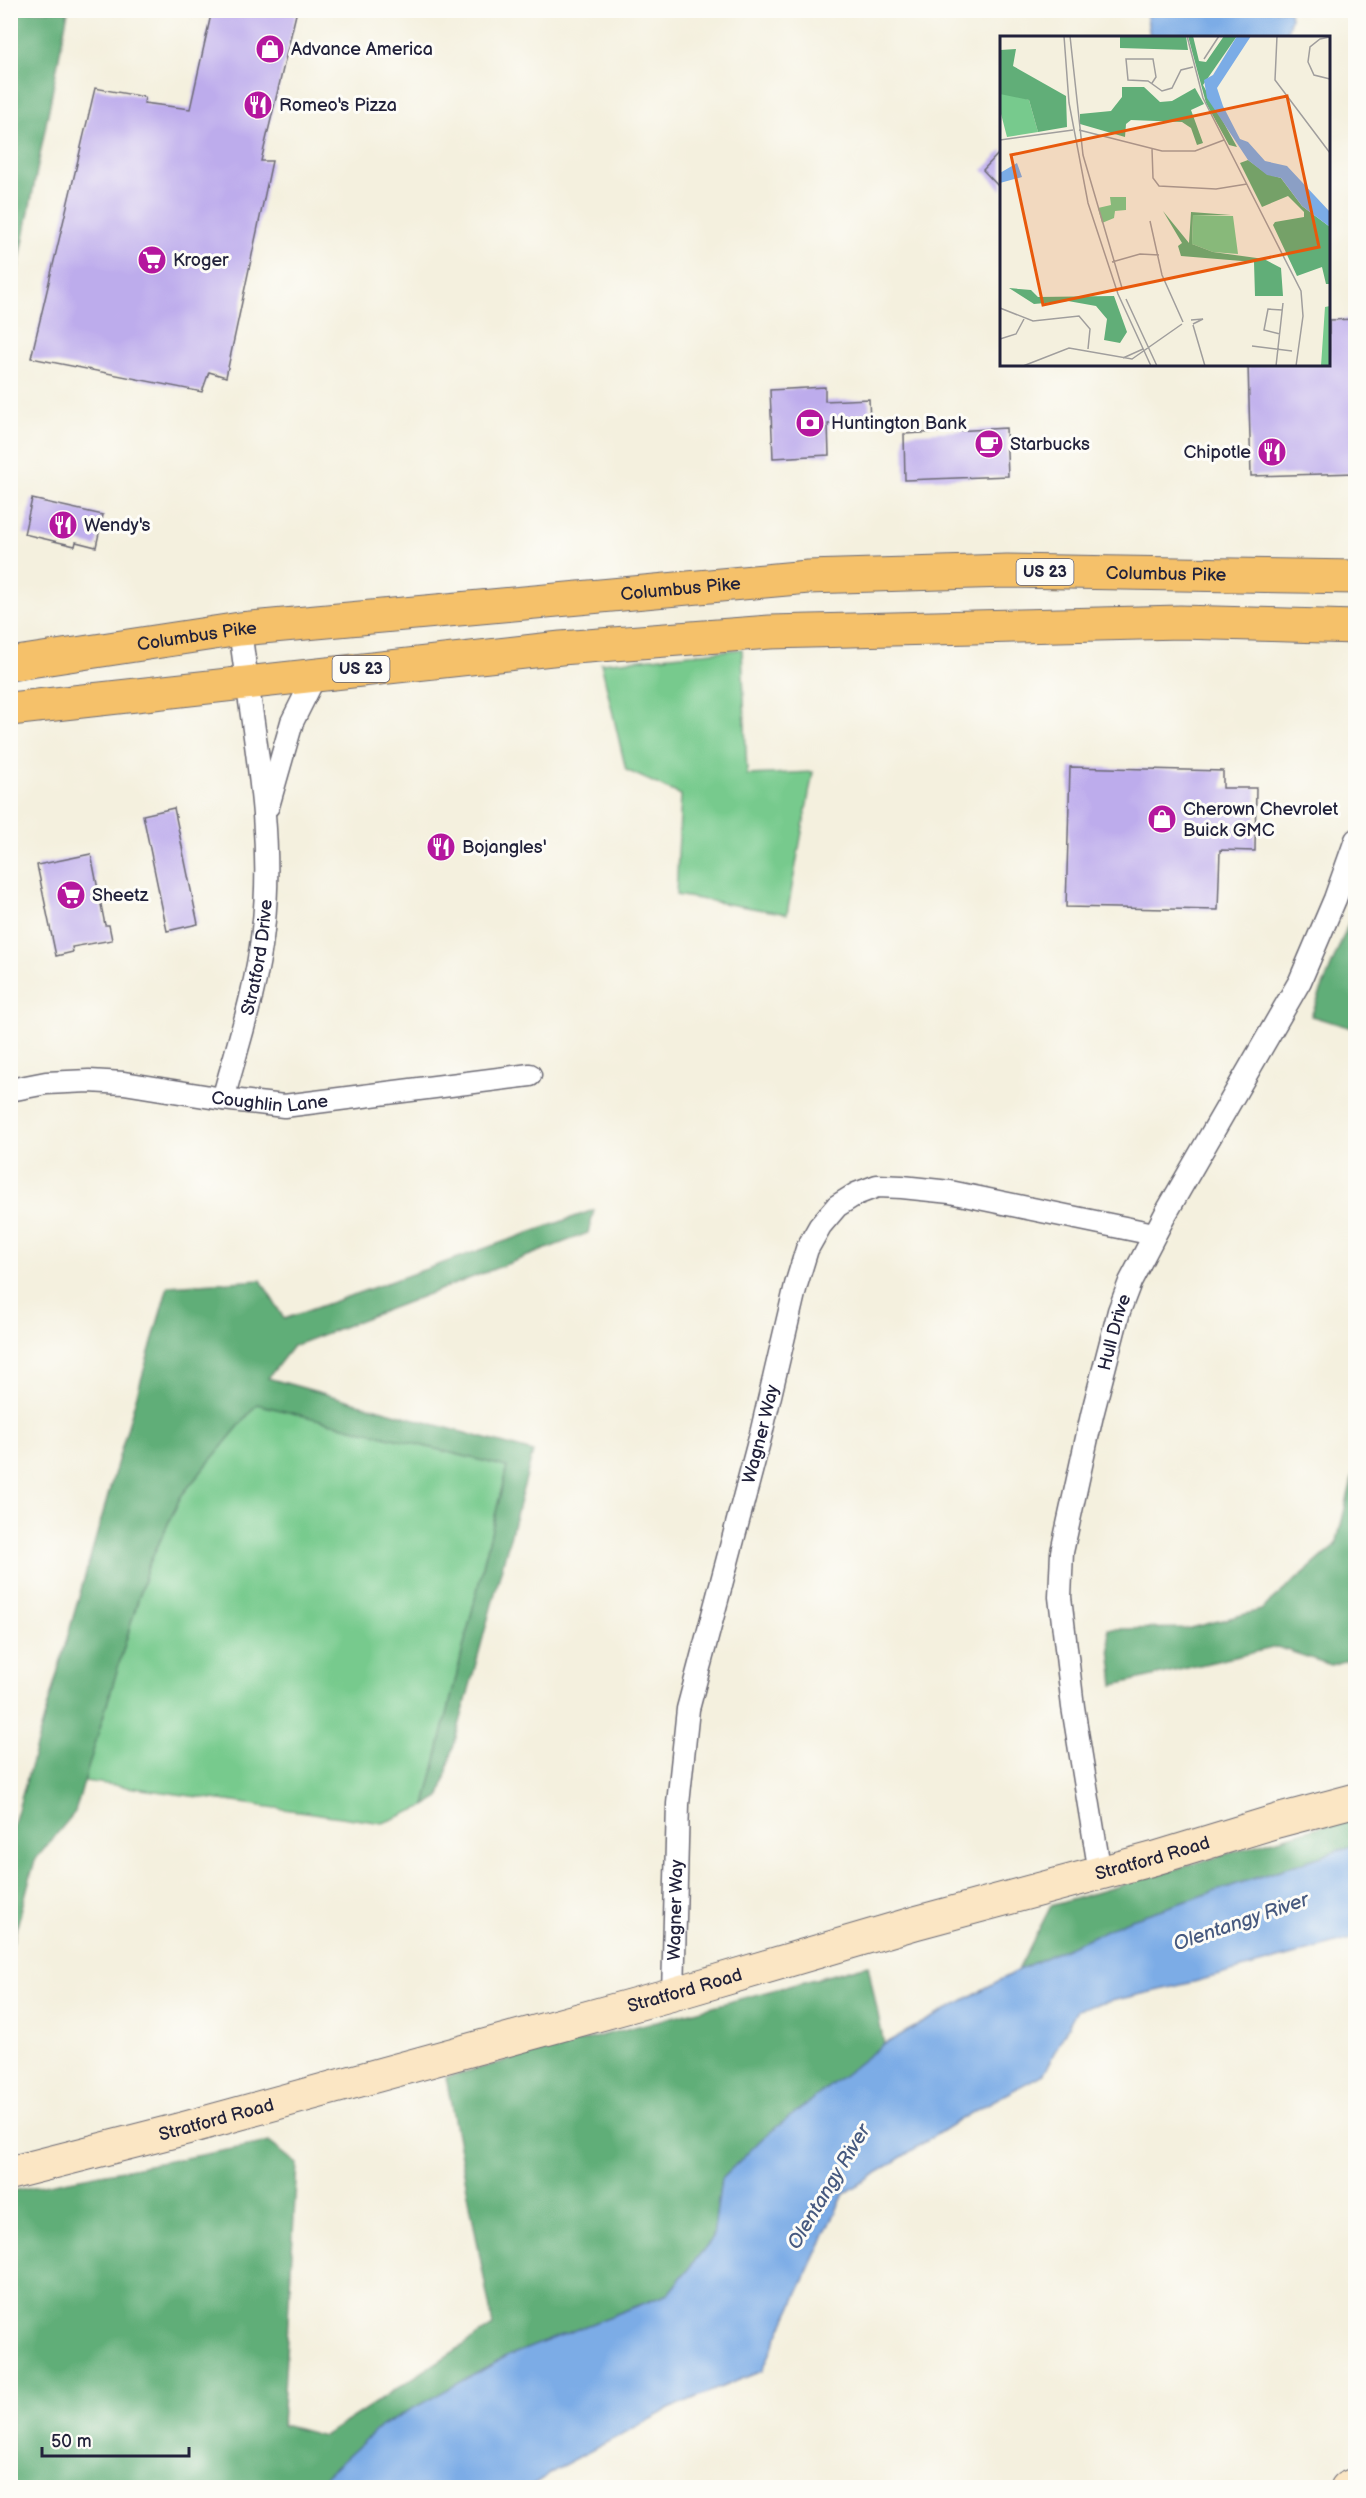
<svg xmlns="http://www.w3.org/2000/svg" width="1366" height="2498" viewBox="0 0 1366 2498" font-family="'Balsamiq Sans',sans-serif">
<style>
.green{fill:#77ca8d;stroke:#4c7664;stroke-width:1.5}
.forest{fill:#61ae78;stroke:#42685a;stroke-width:1.5}
.water{fill:#7bace6;stroke:#4e6790;stroke-width:1.5}
.building{fill:#bdacec}
.lines{fill:none;stroke-linecap:round;stroke-linejoin:round}
.street-casing{stroke:#6c6a74;stroke-width:25}
.secondary-casing{stroke:#6c6a74;stroke-width:35}
.highway-casing{stroke:#6c6a74;stroke-width:35}
.street{stroke:#fff;stroke-width:22}
.secondary{stroke:#fbe6c4;stroke-width:33}
.highway{stroke:#f5c16b;stroke-width:33}
.labels{text-anchor:middle;dominant-baseline:central;stroke-width:6;stroke-linejoin:round;paint-order:stroke}
.shield{fill:#fdfcf7;stroke:#646373;stroke-width:1.5}
.shield-label{font-size:16px;font-weight:bold;fill:#22223b}
.poi-label{font-size:18px;fill:#22223b;stroke:#fdfcf7;text-anchor:start}
.street-label{font-size:18px;fill:#22223b;stroke:#fdfcf7}
.water-label{font-size:20px;font-style:italic;fill:#46597f;stroke:#fdfcf7}
.inset-road{fill:none;stroke:#a09e9d;stroke-width:1.5}
.view{fill:#e8590c;fill-opacity:0.15;stroke:#e8590c;stroke-width:3}
.inset-edge{fill:none;stroke:#22223b;stroke-width:3}
</style>
<rect width="100%" height="100%" fill="#fdfcf7"/>
<filter id="ink" filterUnits="userSpaceOnUse"><feTurbulence type="fractalNoise" baseFrequency=".0167" numOctaves="2"/><feDisplacementMap in="SourceGraphic" scale="12" xChannelSelector="R" yChannelSelector="G"/><feConvolveMatrix kernelMatrix="1 2 1 2 8 2 1 2 1" color-interpolation-filters="sRGB"/></filter>
<filter id="wash" filterUnits="userSpaceOnUse"><feTurbulence type="fractalNoise" baseFrequency=".008" numOctaves="4" result="noise"/><feDisplacementMap in="SourceGraphic" scale="24" xChannelSelector="R" yChannelSelector="G"/><feGaussianBlur stdDeviation="1.35" result="paint"/><feColorMatrix in="noise" values="0 0 0 0 0 0 0 0 0 0 0 0 0 0 0 0 0 1.4 0 .05"/><feComposite in="paint" operator="in"/></filter>
<g filter="url(#wash)">
<rect width="100%" height="100%" fill="#f4f0de"/>
<!-- green -->
<path class="green" d="M742 649 747 775 813 772 787 914 676 895 681 795 626 770 601 663Z
M257 1404 507 1467 425 1806 383 1823 84 1781 148 1567 181 1496Z"/>
<!-- forest -->
<path class="forest" d="M18 11H68L11 304 10 31Z
M1355 907V1029L1311 1016Z
M594 1210 588 1233 293 1346 268 1378 533 1452 440 1797 425 1806 507 1467 257 1404 181 1496 148 1566 75 1812 35 1860 11 1948V1834L168 1286 261 1280 284 1319Z
M1355 1467V1658L1331 1665 1277 1647 1114 1685 1108 1629 1191 1628 1261 1610 1336 1545Z
M1355 1816V1845L1126 1921 1018 1970 1051 1906Z
M868 1965 884 2044 764 2137 721 2179 713 2238 668 2294 508 2356 381 2426 314 2487 11 2488V2191L269 2142 297 2164 282 2425 324 2436 493 2326 446 2077Z"/>
<!-- water -->
<path class="water" d="M1289 10 1291 17 1286 36 1283 38 1150 37 1146 11Z
M1355 1845V1938L1194 1982 1077 2009 1043 2074 967 2115 844 2194 762 2371 677 2405 562 2466 529 2487H314L381 2426 508 2356 668 2294 713 2238 721 2179 764 2137 884 2044 1018 1970 1126 1921Z"/>
<g id="blocks">
<!-- building -->
<path class="building" d="M212 10H297L261 161H272L226 377 209 372 202 392 31 358 95 88 145 97 144 103 190 109Z
M1002 150V190L983 170Z
M1356 319V473L1251 476 1248 364H1329V320Z
M825 387V401L869 399 870 422 828 424 829 455 773 458 770 390Z
M1006 428 1008 476 905 480 904 434Z
M32 499 103 515 96 547 76 542 75 546 24 534Z
M1070 767 1223 771V788H1256L1255 851 1220 850 1218 910 1066 907Z
M174 808 198 924 167 931 143 815Z
M91 854 105 925H109L112 940 72 947 73 952 56 956 37 865Z"/>
</g>
</g>
<g filter="url(#ink)">
<use href="#blocks" fill-opacity="0" stroke="#6c6a74" stroke-width="1.5"/>
<g class="lines">
<!-- street casing -->
<g class="street-casing">
<g id="street">
<path d="M268 806 292 722 316 674"/>
<path id="s1" d="M10 1090 46 1083 89 1081 124 1083 223 1099 284 1106 530 1075"/>
<path id="s2" d="M223 1099C238 1044 257 988 263 930 275 829 252 729 240 629"/>
<path id="s3" d="M1100 1873 1073 1707 1060 1597 1062 1552 1092 1415 1119 1311 1130 1282 1166 1213 1300 981 1335 899 1356 840"/>
<path id="s4" d="M673 1994 678 1804 688 1709 761 1434 796 1285 807 1249 820 1226 837 1206 856 1194 877 1186 902 1187 950 1192 1154 1234"/>
</g>
</g>
<!-- secondary casing -->
<g class="secondary-casing">
<g id="secondary">
<path id="s5" d="M10 2173 186 2128 673 1994 915 1923 1156 1858 1277 1821 1356 1800"/>
<path d="M1347 2488 1356 2484"/>
</g>
</g>
<!-- highway casing -->
<g class="highway-casing">
<g id="highway">
<path id="s6" d="M10 664 240 629 808 577 1007 571 1356 577"/>
<path d="M10 709 561 648 770 632 1180 622 1356 627"/>
</g>
</g>
<!-- street -->
<use href="#street" class="street"/>
<!-- secondary -->
<use href="#secondary" class="secondary"/>
<!-- highway -->
<use href="#highway" class="highway"/>
</g>
</g>
<!-- icons -->
<defs>
<g id="shop-disc" transform="scale(1.5)"><circle r="9.5" fill="#b5179e" stroke="#fdfcf7"/><path d="M-5-2.5h2.3a2.7 3.5 0 0 1 5.4 0H5L5.5 6h-11ZM-1.5-2.5h3a1.5 2.3 0 0 0-3 0Z" fill="#fff"/></g>
<g id="restaurant-disc" transform="scale(1.5)"><circle r="9.5" fill="#b5179e" stroke="#fdfcf7"/><path d="M-5-6h1v4h1v-4h1v4h1v-4h1v5L-1.5 .5V6h-2V.5L-5-1ZM5-6V6H3V1.5H1.5Q1.5-4 5-6Z" fill="#fff"/></g>
<g id="supermarket-disc" transform="scale(1.5)"><circle r="9.5" fill="#b5179e" stroke="#fdfcf7"/><path d="M-6-5.5h2.5l.6 2H6L4.5 2H-2.5L-4.4-4H-6ZM-1.5 3.2a1.3 1.3 0 1 0 .1 0ZM3 3.2a1.3 1.3 0 1 0 .1 0Z" fill="#fff"/></g>
<g id="bank-disc" transform="scale(1.5)"><circle r="9.5" fill="#b5179e" stroke="#fdfcf7"/><path d="M-6-4H6V4H-6ZM0-2.3a2.3 2.3 0 1 0 0 4.6a2.3 2.3 0 1 0 0-4.6Z" fill="#fff"/></g>
<g id="cafe-disc" transform="scale(1.5)"><circle r="9.5" fill="#b5179e" stroke="#fdfcf7"/><path d="M-5.5-4.5H6V0H3Q3 3.5 0 3.5H-2.5Q-5.5 3.5-5.5 0ZM3-3.2v2h1.7v-2ZM-6 4.5H4V6H-6Z" fill="#fff"/></g>
</defs>
<g fill-rule="evenodd">
<use href="#shop-disc" x="270" y="49"/>
<use href="#restaurant-disc" x="258" y="105"/>
<use href="#supermarket-disc" x="152" y="260"/>
<use href="#bank-disc" x="810" y="423"/>
<use href="#cafe-disc" x="989" y="444"/>
<use href="#restaurant-disc" x="1272" y="452"/>
<use href="#restaurant-disc" x="63" y="525"/>
<use href="#shop-disc" x="1162" y="819"/>
<use href="#restaurant-disc" x="441" y="847"/>
<use href="#supermarket-disc" x="71" y="895"/>
</g>
<g class="labels">
<!-- shield labels -->
<g class="shield">
<rect x="1016.5" y="559" width="57" height="26" rx="4.5"/>
<rect x="332.5" y="656" width="57" height="26" rx="4.5"/>
</g>
<g class="shield-label">
<text x="1045" y="572">US 23</text>
<text x="361" y="669">US 23</text>
</g>
<!-- poi labels -->
<g class="poi-label">
<text x="291" y="49">Advance America</text>
<text x="279" y="105">Romeo's Pizza</text>
<text x="173" y="260">Kroger</text>
<text x="831" y="423">Huntington Bank</text>
<text x="1010" y="444">Starbucks</text>
<text x="1251" y="452" text-anchor="end">Chipotle</text>
<text x="84" y="525">Wendy's</text>
<text x="1183" y="809">Cherown Chevrolet<tspan x="1183" dy="21">Buick GMC</tspan></text>
<text x="462" y="847">Bojangles'</text>
<text x="92" y="895">Sheetz</text>
</g>
<!-- street labels -->
<g class="street-label">
<text stroke="none"><textPath href="#s6" startOffset="1161">Columbus Pike</textPath></text>
<text stroke="none"><textPath href="#s6" startOffset="675">Columbus Pike</textPath></text>
<text stroke="none"><textPath href="#s6" startOffset="189">Columbus Pike</textPath></text>
<text stroke="none"><textPath href="#s2" startOffset="146">Stratford Drive</textPath></text>
<text stroke="none"><textPath href="#s1" startOffset="262">Coughlin Lane</textPath></text>
<text stroke="none"><textPath href="#s3" startOffset="550">Hull Drive</textPath></text>
<text stroke="none"><textPath href="#s4" startOffset="570">Wagner Way</textPath></text>
<text stroke="none"><textPath href="#s5" startOffset="1185">Stratford Road</textPath></text>
<text stroke="none"><textPath href="#s4" startOffset="84">Wagner Way</textPath></text>
<text stroke="none"><textPath href="#s5" startOffset="699">Stratford Road</textPath></text>
<text stroke="none"><textPath href="#s5" startOffset="213">Stratford Road</textPath></text>
</g>
<!-- water labels -->
<g class="water-label">
<text transform="translate(1241 1922) rotate(-19)">Olentangy River</text>
<text transform="translate(829 2187) rotate(-59)">Olentangy River</text>
</g>
</g>
<!-- overview -->
<g transform="translate(1000 36)">
<rect width="330" height="330" fill="#f4f0de"/>
<path d="M6 56 29 64 38 96 7 101 0 74V58ZM110 161H126V174L115 175 114 182 102 187 98 172 111 169ZM193 179 233 180 238 218 213 216 192 208ZM330 270V330H321L325 271Z" fill="#77ca8d"/>
<path d="M120 0H186L188 14 120 12ZM188 0H193L199 25 206 26 224 0H237L203 49 237 111 229 109 206 67ZM16 13 13 30 66 60 67 91 38 96 29 64 0 58V14ZM122 51H144L160 66 172 65 195 52 204 68 191 74 203 107 197 109 191 92 182 86 131 84 126 88 125 101 80 88V78L111 75 122 61ZM248 124 267 138 281 142 302 170 330 191V248H326L322 231 297 240 273 189 275 186 304 181V176L288 160 262 171 240 127ZM163 175 189 207 191 176 231 179H193L192 208 213 216 264 223 281 232 283 260H255L254 226 181 220 178 210 182 207ZM9 252 31 254 38 261 114 260 127 296 120 307 104 304 107 283 96 270 68 265 34 268Z" fill="#61ae78"/>
<path d="M237 0H251L217 52 223 70 240 103 248 106 265 125 287 130 330 176V191L302 170 281 142 267 139 248 124 207 62 204 44 213 39ZM17 127 22 141 0 147V137Z" fill="#7bace6"/>
<path class="inset-road" d="M64 0 69 67 88 167 118 258 151 330M70 0 83 119 122 252M187 0 203 62 301 255 303 280 296 330M277 0 275 44 330 117M330 1 320 3 310 11 308 26 314 39 330 43M204 23 219 0M152 47 156 41 153 23H126L128 44 148 45 162 55 172 52 181 34 193 31M79 94 162 115H195L224 104M0 104 73 94M152 113 153 142 159 150 216 153 247 148M150 185 162 239 183 286M112 226 140 218 159 219M126 263 157 330M0 272 33 285 79 280 90 293 88 313M191 284 203 283 193 288M193 289 205 330M280 298 264 294 268 273 282 274M0 303 16 298 24 283M252 310 292 315M123 322 143 313M23 330 69 312 132 323 182 288M276 330 283 267"/>
<path class="view" d="M287 60 319 211 43 269 11 119Z"/>
<rect width="330" height="330" class="inset-edge"/>
</g>
<!-- margin -->
<rect width="1366" height="2498" fill="none" stroke="#fdfcf7" stroke-width="36"/>
<!-- scale -->
<path d="M42 2447v9h147v-9" fill="none" stroke="#22223b" stroke-width="3"/>
<text x="51" y="2447" font-size="18" fill="#22223b" stroke="#fdfcf7" stroke-width="4.5" paint-order="stroke">50 m</text>
</svg>
